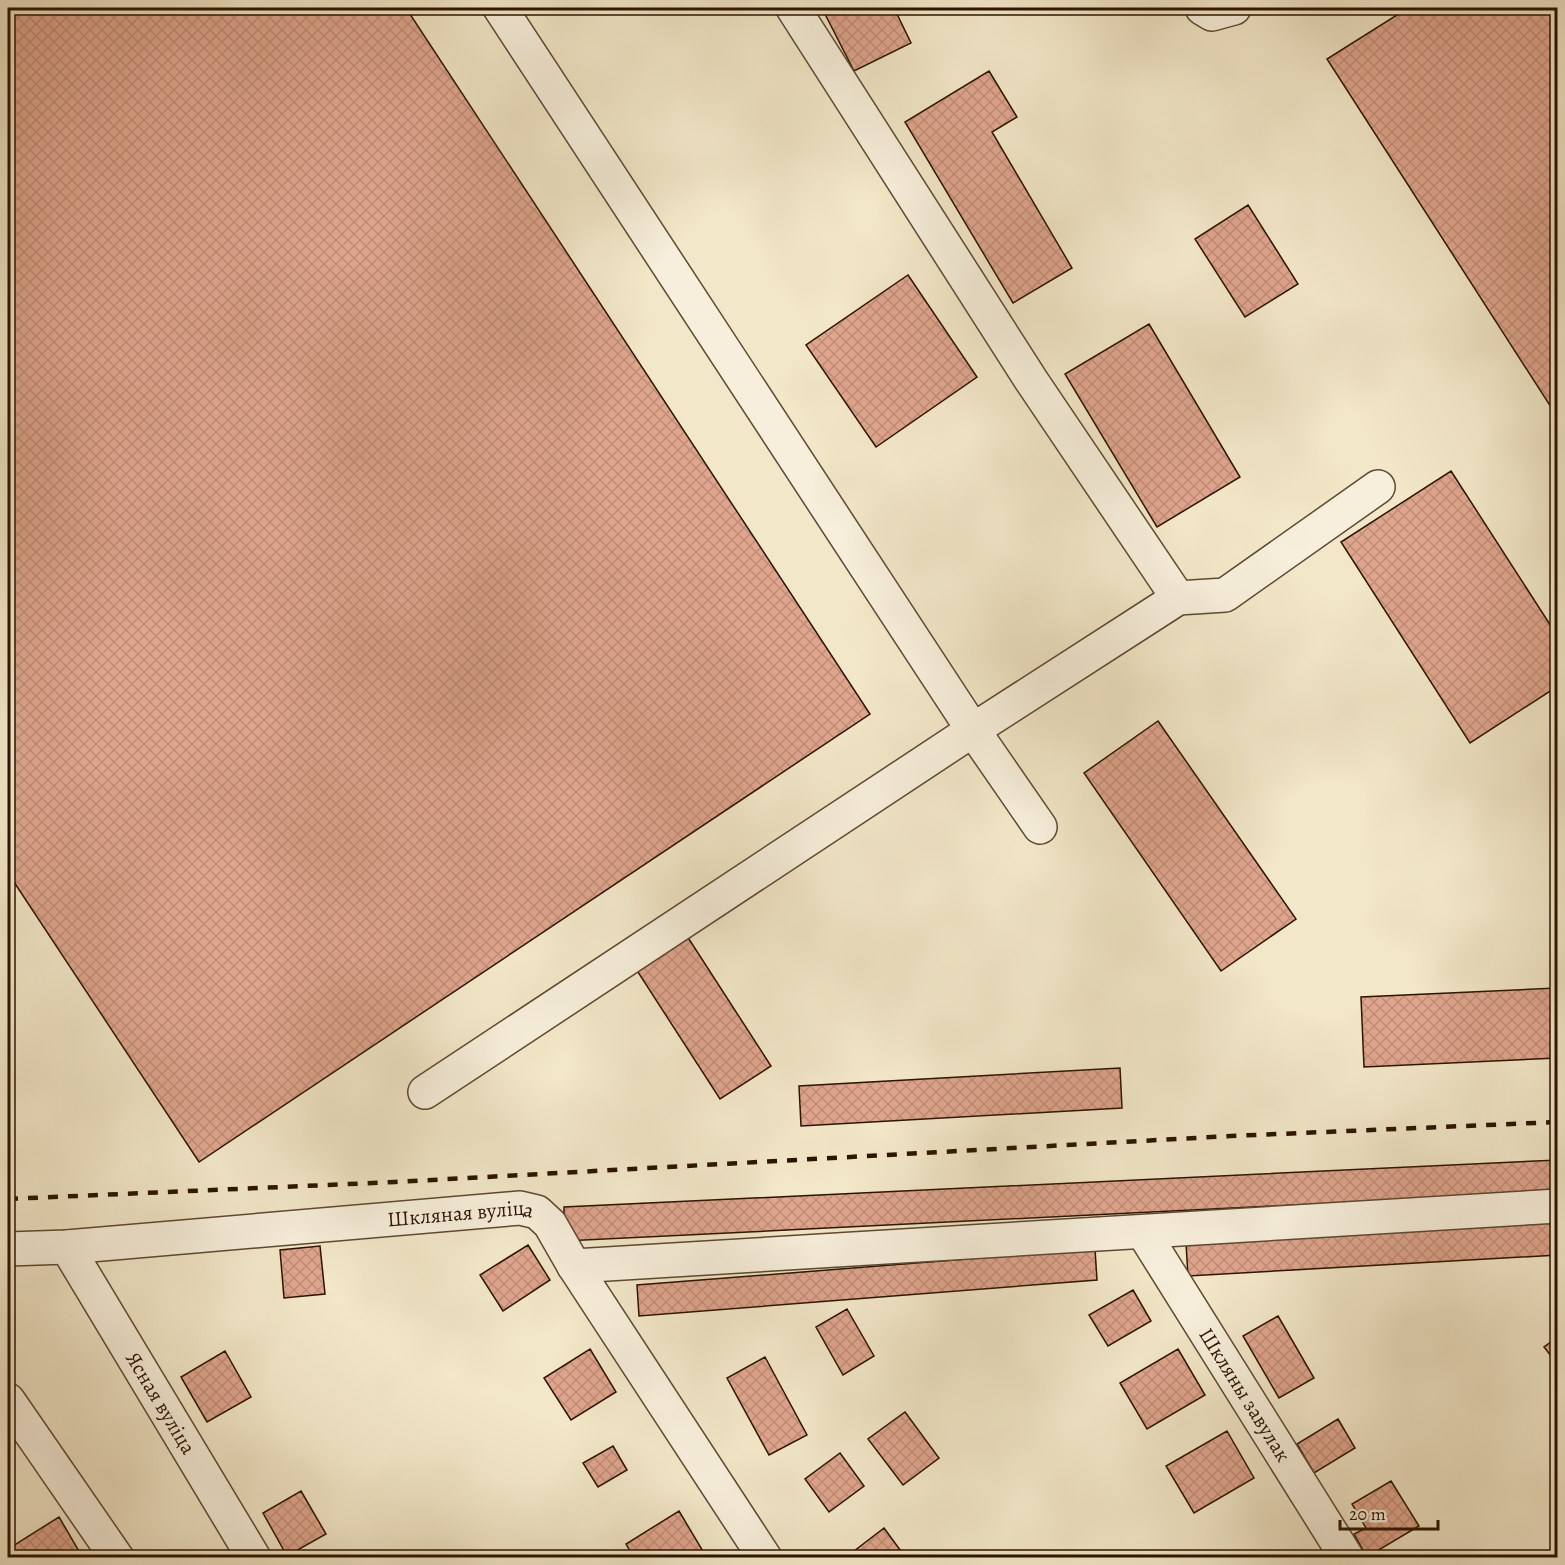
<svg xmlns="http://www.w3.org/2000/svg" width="1565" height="1565" viewBox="0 0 1565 1565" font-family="Alegreya,serif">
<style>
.building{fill:url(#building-cross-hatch);stroke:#2b1300;stroke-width:1.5}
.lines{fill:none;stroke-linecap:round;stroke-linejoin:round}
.minor-casing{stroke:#5d4832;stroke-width:36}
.minor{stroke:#f7efdb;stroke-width:33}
.rail{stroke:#2b1300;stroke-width:4.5;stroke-dasharray:10 10;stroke-linecap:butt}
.labels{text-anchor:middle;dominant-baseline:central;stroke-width:4.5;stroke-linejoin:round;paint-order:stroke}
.street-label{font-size:21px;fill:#2b1300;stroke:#f7efdb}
</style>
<defs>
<pattern id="building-cross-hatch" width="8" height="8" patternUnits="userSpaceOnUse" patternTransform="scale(1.5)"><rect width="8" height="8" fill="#dfa58d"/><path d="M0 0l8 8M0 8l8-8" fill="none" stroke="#c08d78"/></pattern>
</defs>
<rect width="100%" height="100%" fill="#f2e7c8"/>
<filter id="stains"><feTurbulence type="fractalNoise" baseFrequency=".00333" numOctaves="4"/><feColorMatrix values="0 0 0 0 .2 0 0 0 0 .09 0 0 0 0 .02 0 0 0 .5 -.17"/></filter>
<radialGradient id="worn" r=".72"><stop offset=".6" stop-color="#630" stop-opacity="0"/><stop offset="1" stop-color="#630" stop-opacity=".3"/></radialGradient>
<!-- building -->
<path class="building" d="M8 8H406L870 714 199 1162 8 873Z
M827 8H894L911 43 854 71 823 10Z
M1408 8H1558V418L1327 59Z
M989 71 1017 117 992 132 1072 268 1013 303 905 122Z
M1248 205 1298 284 1245 317 1195 239Z
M908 275 977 377 876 447 806 345Z
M1149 324 1240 477 1157 527 1065 374Z
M1451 471 1558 637V686L1470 743 1341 542Z
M1158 721 1296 919 1221 971 1084 773Z
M687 936 771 1066 720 1099 636 969Z
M1556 988 1558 1058 1364 1067 1361 997Z
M1120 1068 1122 1108 801 1126 799 1086Z
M1558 1160V1192L564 1241V1207Z
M1558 1222V1255L1188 1276 1186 1243Z
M528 1245 550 1280 503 1311 480 1275Z
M320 1246 325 1294 284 1298 280 1250Z
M1095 1249 1097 1280 639 1316 637 1285Z
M1133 1290 1151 1321 1108 1346 1089 1315Z
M847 1309 874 1356 843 1375 816 1327Z
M1278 1316 1314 1378 1279 1398 1243 1336Z
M1558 1337V1365L1544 1347Z
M590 1349 616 1392 571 1420 544 1378Z
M1178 1349 1205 1395 1147 1429 1120 1383Z
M225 1351 251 1397 207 1422 181 1377Z
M765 1357 807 1435 769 1455 727 1378Z
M905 1412 939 1458 903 1485 868 1439Z
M1338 1419 1355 1448 1314 1473 1297 1444Z
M1227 1431 1254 1478 1194 1513 1166 1466Z
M613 1446 627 1470 598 1487 583 1463Z
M840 1453 864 1486 829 1512 805 1479Z
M1391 1481 1419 1526 1367 1557 1354 1534 1366 1528 1352 1504Z
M301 1491 326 1534 287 1556 263 1513Z
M679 1511 707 1558H634L626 1544Z
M59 1517 83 1558H11L8 1549Z
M884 1528 906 1558H845Z"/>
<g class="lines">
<!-- minor casing -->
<g class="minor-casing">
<g id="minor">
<path d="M500 8 973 730 1040 827"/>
<path d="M793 8 1031 380 1178 598"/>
<path d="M1202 8 1212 14 1234 8"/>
<path d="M425 1092 973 730 1178 598 1225 595 1378 487"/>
<path id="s1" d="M1143 1232 1347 1558"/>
<path id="s2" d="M67 1247 254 1558"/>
<path id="s3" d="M8 1249 67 1247 520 1208 537 1212 550 1224 574 1266 765 1558"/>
<path d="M574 1266 1558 1206"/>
<path d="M8 1400 117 1558"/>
</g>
</g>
<!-- minor -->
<use href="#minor" class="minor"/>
<!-- rail -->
<path class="rail" d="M8 1199 395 1182 1231 1136 1558 1122"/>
</g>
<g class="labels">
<!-- street labels -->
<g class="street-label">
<text stroke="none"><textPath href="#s3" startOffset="454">Шкляная вуліца</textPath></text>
<text stroke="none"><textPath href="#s1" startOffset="192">Шкляны завулак</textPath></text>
<text stroke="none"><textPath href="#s2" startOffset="182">Ясная вуліца</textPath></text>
</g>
</g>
<!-- margin -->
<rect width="1565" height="1565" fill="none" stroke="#f2e7c8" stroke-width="30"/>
<rect x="9" y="9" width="1547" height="1547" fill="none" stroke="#2b1300" stroke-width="3"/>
<rect x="15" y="15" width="1535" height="1535" fill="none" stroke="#2b1300" stroke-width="1.5"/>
<!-- scale -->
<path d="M1340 1520v9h98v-9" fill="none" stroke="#2b1300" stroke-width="3"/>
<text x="1349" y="1520" font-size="18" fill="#2b1300" stroke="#f7efdb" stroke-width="4.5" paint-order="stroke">20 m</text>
<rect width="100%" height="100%" filter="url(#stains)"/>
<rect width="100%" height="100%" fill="url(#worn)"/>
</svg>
